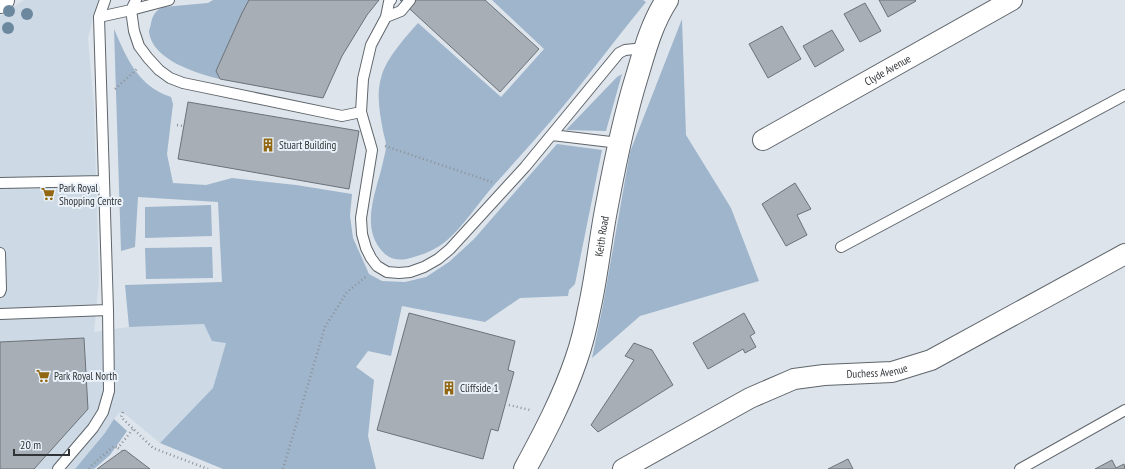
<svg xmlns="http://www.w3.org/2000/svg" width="1125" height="469" viewBox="0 0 1125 469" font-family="'PT Sans Narrow',sans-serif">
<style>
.built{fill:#cddae6}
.green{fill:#9eb5cc}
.building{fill:#a8aeb5;stroke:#6b7278}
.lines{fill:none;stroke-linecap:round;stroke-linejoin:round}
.service-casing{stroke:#5f656b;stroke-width:12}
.minor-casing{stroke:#5f656b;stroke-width:22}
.tertiary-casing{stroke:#5f656b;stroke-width:24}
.secondary-casing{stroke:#5f656b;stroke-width:24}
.path{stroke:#8d9297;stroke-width:2.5;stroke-dasharray:1 3;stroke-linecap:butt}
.service{stroke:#fff;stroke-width:10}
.minor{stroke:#fff;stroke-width:20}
.tertiary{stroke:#fff;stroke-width:22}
.secondary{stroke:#fff;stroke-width:22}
.tree{fill:#6c889f}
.labels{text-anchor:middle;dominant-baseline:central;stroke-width:4;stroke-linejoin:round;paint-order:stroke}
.street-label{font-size:11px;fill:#313437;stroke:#eaf1f8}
.poi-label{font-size:11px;fill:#313437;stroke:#eaf1f8;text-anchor:start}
</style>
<rect width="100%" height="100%" fill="#dde4eb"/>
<!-- built -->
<path class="built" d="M24 0H98L88 38 94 107 99 280 94 332 129 327 204 324 226 343 213 388 160 443 125 414 119 413 114 419 105 434 75 469H0V16Z"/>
<!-- green -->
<path class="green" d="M213 0H249L242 13 216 71 220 79C198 74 152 60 149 32 149 29 151 26 151 23 153 15 155 11 163 7L208 3Z
M492 0H643L646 2C614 41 584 82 551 121 533 142 514 163 495 184 479 202 463 227 445 242 436 249 425 254 414 257 402 261 391 261 383 252 359 227 377 190 383 162 384 157 386 151 386 146 386 141 384 136 383 131 380 113 376 96 381 78 386 58 405 38 418 23L501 97 544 49Z
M682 19 686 135 731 208 759 281 640 316 592 358 603 305 630 152Z
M114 29C127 59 138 86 171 97L173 104 167 154 173 183 206 185 232 178 296 185 352 194 350 216 353 238 369 274 382 281 405 282 426 277 449 262 474 239 557 144 602 150 575 284 569 290 568 296 520 298 485 322 402 306 391 356 368 351 356 367 374 380 368 436 376 469H223L160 443 213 388 226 343 212 341 204 324 129 327 125 285 222 282 218 202 138 197 135 247 121 251Z
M622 74 606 131 566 130 617 77Z
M211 205 212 236 145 238V207Z
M212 247 213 278 146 279 145 248Z
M114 419 127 431 110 455 94 469H75L105 433Z"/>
<!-- building -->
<path class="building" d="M249 0H379L367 15 342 56 323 98 220 79 216 71 242 13Z
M400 0H485L539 49 500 92Z
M879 0H915L916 1 888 17Z
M865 3 881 31 860 42 844 14Z
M782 26 801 59 768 78 749 44Z
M832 30 844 50 815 67 803 46Z
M188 102 359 131 349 189 178 159Z
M795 183 811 209 797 215 807 235 786 246 762 204Z
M409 313 515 341 508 370 514 372 498 431 491 429 483 459 377 430Z
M744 313 755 333 750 336 756 347 745 353 743 349 708 369 693 343Z
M84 338 88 409 34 469H0V342Z
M634 343 652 350 673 385 598 432 591 425 634 360 625 356Z
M125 450 150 469H97L122 451Z
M848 459 853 469H828Z
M1112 460 1116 468 1124 464 1125 469H1095Z"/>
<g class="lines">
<!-- service casing -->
<g class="service-casing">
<path id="service" d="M136 0 131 10 134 31 139 46 148 58 159 70 170 78 183 83 342 116 361 112
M391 0 389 2 386 17 371 45 363 79 361 112 372 150 361 218 362 234 366 248 371 258 377 266 387 272 399 273 410 272 424 267 438 259 450 249 525 167 619 53 625 50 645 48
M99 17 131 10 169 0
M386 17 401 11 410 0
M552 135 619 143
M0 183 104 181
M841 247 1125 95
M0 253 1 289 0 292
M0 314 108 310
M58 469 93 428 103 412 109 391 108 310 99 17 105 0
M1020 469 1125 410"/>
</g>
<!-- minor casing -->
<g class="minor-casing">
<g id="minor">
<path id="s1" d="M763 140 1012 0"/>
<path id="s2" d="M623 469 750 398 794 379 824 375 892 372 931 360 1125 254"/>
</g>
</g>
<!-- tertiary casing -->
<g class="tertiary-casing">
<g id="tertiary">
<path id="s3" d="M525 469C544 434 563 398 576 360 582 343 586 326 589 310 597 275 600 240 607 205 615 162 624 118 637 76 645 49 652 23 667 0"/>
</g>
</g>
<!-- secondary casing -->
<g class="secondary-casing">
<path id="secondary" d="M0 2 3 0"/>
</g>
<!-- path -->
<path class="path" d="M115 89 137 69
M177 125 183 126
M385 146 492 182
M505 404 530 410
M123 412 121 417 153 448 208 469
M122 451 118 448 133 429
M89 469 92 465 114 446 118 448
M283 469 325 327 347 292 367 276"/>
<!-- service -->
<use href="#service" class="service"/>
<!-- minor -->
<use href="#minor" class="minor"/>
<!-- tertiary -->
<use href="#tertiary" class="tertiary"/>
<!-- secondary -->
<use href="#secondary" class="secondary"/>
</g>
<!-- trees -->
<g class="tree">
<circle cx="9" cy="11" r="6"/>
<circle cx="27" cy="14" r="6"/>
<circle cx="8" cy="28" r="6"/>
</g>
<!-- icons -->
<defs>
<g id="building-bare" transform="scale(1.08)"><path d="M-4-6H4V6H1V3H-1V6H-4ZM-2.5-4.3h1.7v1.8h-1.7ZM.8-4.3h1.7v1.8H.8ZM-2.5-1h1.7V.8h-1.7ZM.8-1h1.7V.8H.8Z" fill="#926711" stroke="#eaf1f8" stroke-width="2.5" paint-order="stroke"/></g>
<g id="supermarket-bare" transform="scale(1.08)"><path d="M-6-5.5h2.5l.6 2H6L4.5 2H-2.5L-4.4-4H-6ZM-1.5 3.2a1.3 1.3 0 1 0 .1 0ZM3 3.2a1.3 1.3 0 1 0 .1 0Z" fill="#926711" stroke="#eaf1f8" stroke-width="2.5" paint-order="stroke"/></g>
</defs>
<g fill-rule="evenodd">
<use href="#building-bare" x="268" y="145"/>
<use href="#supermarket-bare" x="48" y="194"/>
<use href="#supermarket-bare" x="43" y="376"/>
<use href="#building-bare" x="449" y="388"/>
</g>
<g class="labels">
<!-- street labels -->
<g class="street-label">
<text stroke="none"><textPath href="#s1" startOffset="143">Clyde Avenue</textPath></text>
<text stroke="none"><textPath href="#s3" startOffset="247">Keith Road</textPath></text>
<text stroke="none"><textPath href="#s2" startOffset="277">Duchess Avenue</textPath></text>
</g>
<!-- poi labels -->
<g class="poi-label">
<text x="279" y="145">Stuart Building</text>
<text x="59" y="188">Park Royal<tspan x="59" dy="13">Shopping Centre</tspan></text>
<text x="54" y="376">Park Royal North</text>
<text x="460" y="388">Cliffside 1</text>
</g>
</g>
<!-- scale -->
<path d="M14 449v6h55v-6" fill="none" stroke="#313437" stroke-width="2"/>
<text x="20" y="449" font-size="12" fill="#313437" stroke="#eaf1f8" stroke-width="3" paint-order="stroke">20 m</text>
</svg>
